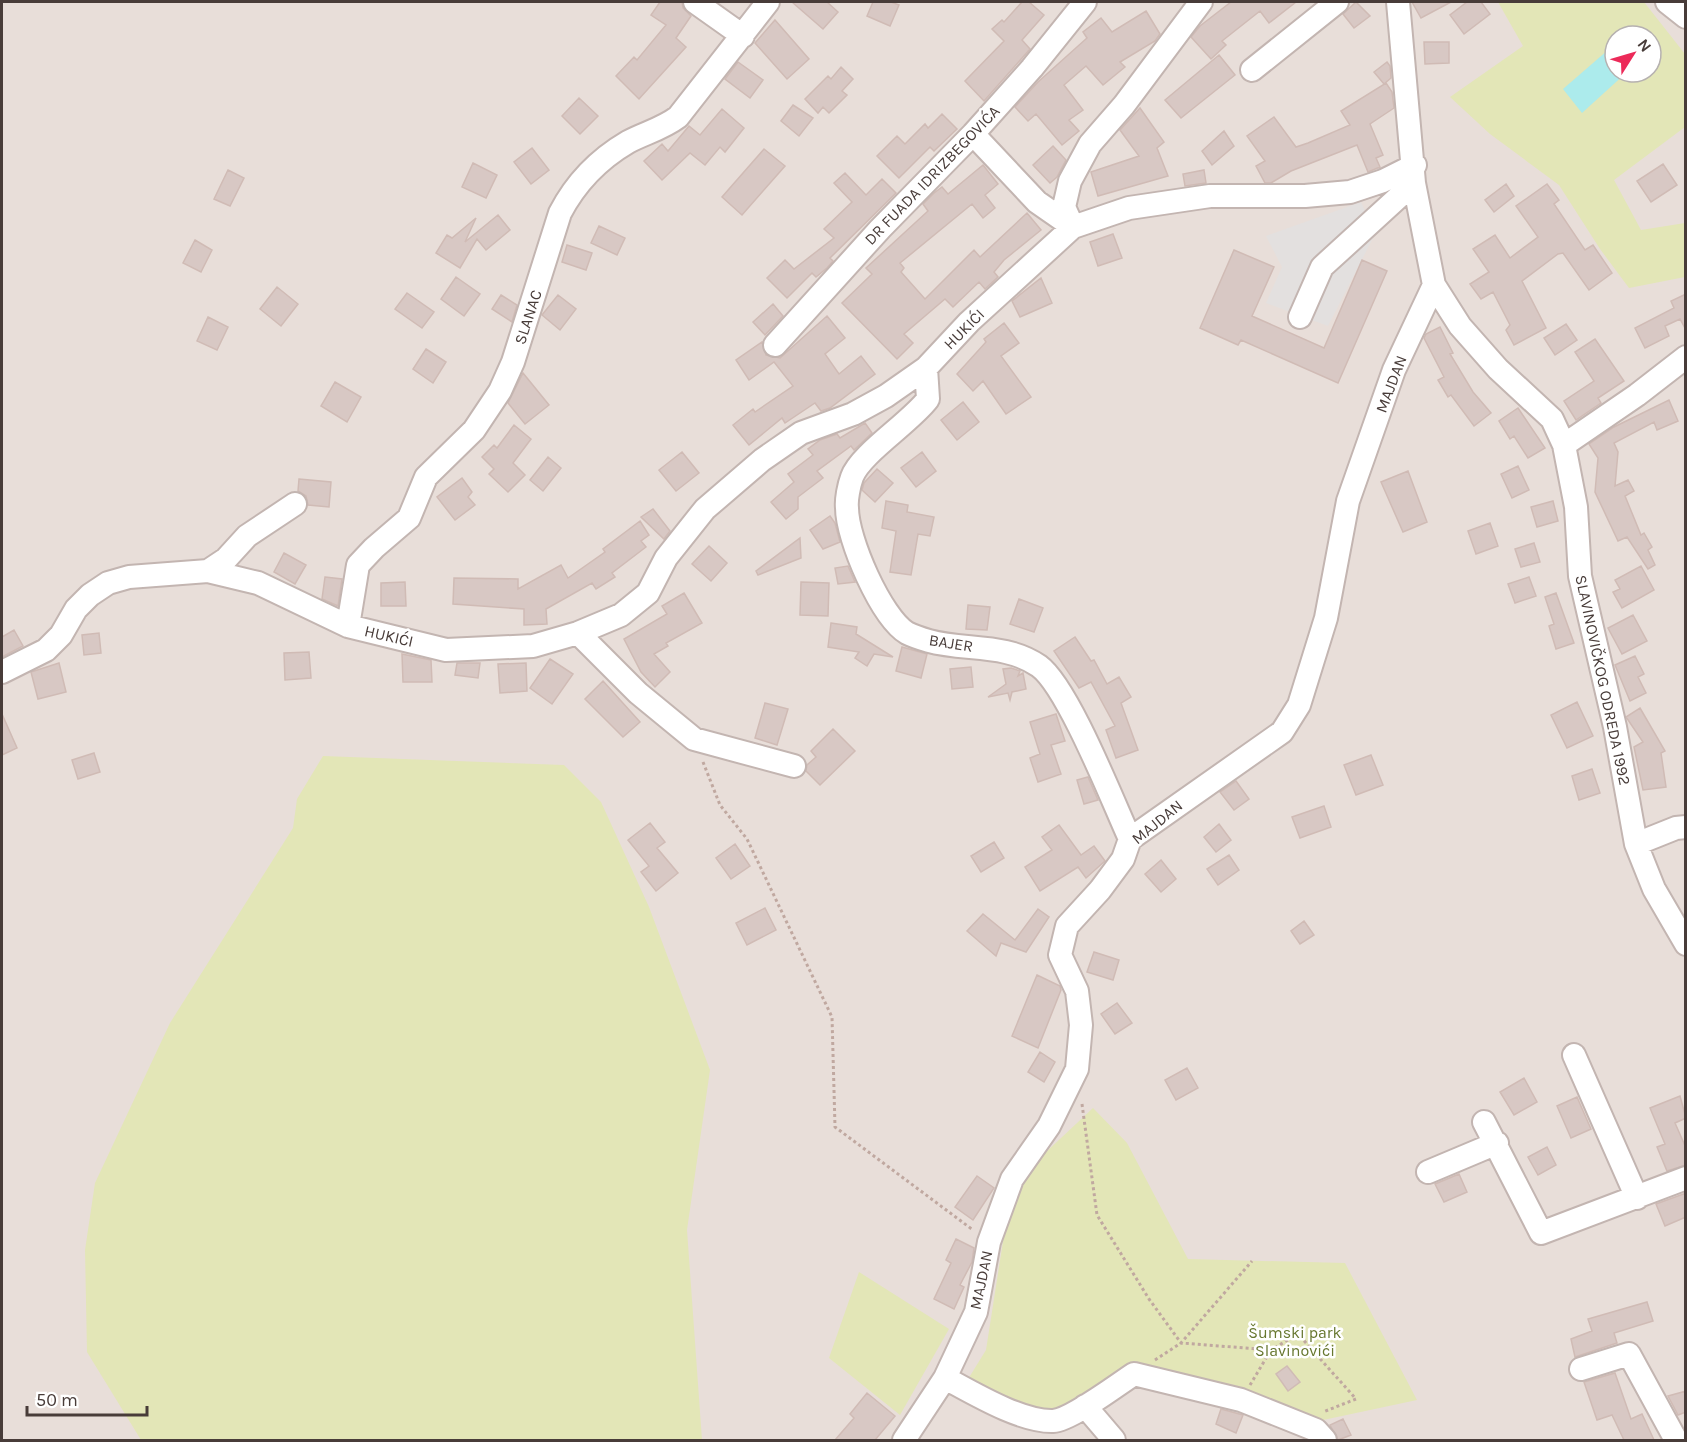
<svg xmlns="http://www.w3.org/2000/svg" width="1687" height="1442" viewBox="0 0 1687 1442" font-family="Karla,sans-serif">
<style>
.residential{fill:#e8ded9;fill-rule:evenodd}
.green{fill:#e3e6b7;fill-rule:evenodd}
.parking{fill:#e3e0df}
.water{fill:#acebec}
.building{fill:#d8c8c4;stroke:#d0bbb5;stroke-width:1.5}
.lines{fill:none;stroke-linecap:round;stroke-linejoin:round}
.minor-casing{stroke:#c3b5b1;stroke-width:26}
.path{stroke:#c0a8a0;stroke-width:3;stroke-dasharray:3 3;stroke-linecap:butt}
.minor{stroke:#fff;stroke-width:22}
.labels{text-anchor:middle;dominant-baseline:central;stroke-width:5;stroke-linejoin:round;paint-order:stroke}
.street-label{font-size:16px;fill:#483c39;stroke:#fff}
.park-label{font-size:16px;fill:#67772f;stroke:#fff}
</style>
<rect width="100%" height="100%" fill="#f4eeeb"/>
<!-- residential -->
<path class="residential" d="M2 2H1685V1440H2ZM1615 36H1651V72H1615Z"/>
<!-- green -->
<path class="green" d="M1498 2H1644L1685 54V127L1614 180 1641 230 1685 223V277L1629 288 1600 249 1559 185 1490 134 1450 97 1523 46ZM1615 36H1651V72H1615Z
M323 756 564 765 601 802 649 907 710 1070 687 1230 702 1440H141L87 1352 85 1250 95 1183 170 1023 293 828 297 799Z
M1093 1108 1127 1143 1188 1259 1345 1263 1417 1400 1295 1426 1135 1370 1048 1420 957 1397 986 1350 1012 1184Z
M859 1272 949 1329 900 1415 829 1358Z"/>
<!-- parking -->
<path class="parking" d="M1361 202 1375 234 1328 326 1266 303 1282 267 1266 236Z"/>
<!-- water -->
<path class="water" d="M1608 50 1615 59V72H1627L1582 113 1563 89Z"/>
<!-- building -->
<path class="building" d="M660 2H682L683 8 691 16 676 38 686 47 639 99 616 76 634 57 637 60 666 25 651 15Z
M792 2H827L838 12 823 29Z
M873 2H891L899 5 890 26 867 16Z
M1022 2H1029L1044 15 1022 40 1030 49 984 101 965 81 1004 41 992 29 1002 20 1004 22Z
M1231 2H1296L1269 23 1260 11 1222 41 1226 45 1211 59 1191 37 1200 26Z
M1356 2 1370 16 1354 28 1343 14Z
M1412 2H1451L1421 18Z
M1467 2H1481L1490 14 1464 34 1450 15Z
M1146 11 1160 34 1155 41 1120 62 1125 67 1103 85 1086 66 1064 85 1083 110 1069 120 1079 131 1062 145 1036 114 1028 121 1015 107 1038 82 1087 38 1083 32 1101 18 1112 32Z
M775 20 809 59 787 79 755 43Z
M1424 42H1449V63L1425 64Z
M1219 55 1235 75 1181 118 1165 100Z
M738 62 763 80 750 98 725 79Z
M1387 62 1390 66 1391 78 1384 84 1374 72Z
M841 67 853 79 842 91 847 95 829 113 823 107 818 113 805 99 828 76 831 79Z
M1386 83 1392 92 1394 108 1370 124 1383 155 1376 158 1380 167 1368 172 1357 145 1291 171 1271 183H1265L1256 166 1265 161 1247 136 1274 117 1296 147 1308 143 1350 125 1341 111Z
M579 98 598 116 580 134 562 116Z
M793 105 813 118 799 136 781 121Z
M1140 108 1164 142 1157 148 1168 176 1098 196 1091 172 1139 156 1120 130Z
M722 109 744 128 725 152 720 147 705 165 690 153 662 180 644 161 662 144 668 151 689 126 700 135Z
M942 114 957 129 934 151 930 147 899 178 877 156 897 136 905 144 925 124 928 128Z
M1224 131 1234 146 1212 165 1202 151Z
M1053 146 1066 160 1057 177 1050 183 1033 165Z
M532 148 549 170 531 184 514 162Z
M764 149 785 166 742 215 722 197Z
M473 163 497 175 486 198 462 187Z
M1663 164 1677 185 1651 202 1637 181Z
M983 165 998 184 985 195 995 208 983 218 972 204 900 263 904 268 901 272 925 299 974 250 980 257 1027 213 1041 230 1004 260 994 272 998 277 985 289 979 282 953 307 945 299 904 334 913 343 897 359 842 303 872 274 866 268 928 211 923 204 934 193 942 187 948 194Z
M228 170 244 178 230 206 214 199Z
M1204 170 1206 183 1185 186 1183 174Z
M845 173 866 195 882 179 896 193 830 258 833 261 827 268 816 277 812 273 787 298 767 278 785 260 794 269 834 238 824 229 852 202 834 183Z
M1506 184 1514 196 1494 212 1485 200Z
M1547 184 1559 200 1554 204 1585 250 1593 245 1612 273 1589 290 1563 253 1558 254 1522 281 1546 328 1514 345 1506 330 1510 325 1493 292 1481 299 1470 284 1489 272 1473 249 1495 235 1510 258 1538 237 1516 206Z
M498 215 510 230 486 250 477 239 460 268 436 253 447 235 452 238 476 218 465 242Z
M599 226 625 238 617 255 591 243Z
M1113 234 1122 258 1098 266 1090 242Z
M195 240 212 250 201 272 183 263Z
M567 245 592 253 586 270 562 262Z
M1234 250 1274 267 1252 316 1324 348 1362 260 1387 271 1338 383 1241 340 1238 345 1200 328Z
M456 277 480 294 464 316 441 299Z
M1041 278 1052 303 1020 317 1012 301Z
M277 287 298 304 281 326 260 309Z
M407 293 434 312 422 328 395 309Z
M1686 294V330L1680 319 1665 326 1669 336 1645 348 1635 328 1674 308 1671 301Z
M501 295 517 305 512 322 492 309Z
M558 295 576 309 560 330 542 315Z
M773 304 783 316 765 335 753 322Z
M827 316 845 338 825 354 839 374 861 356 875 374 830 408 821 411 815 403 785 423 782 418 749 445 733 425 753 409 755 412 793 386 774 362 749 380 736 360 762 342 766 355 780 358Z
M208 317 228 327 217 350 197 341Z
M1004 323 1019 343 1001 356 1031 397 1006 414 983 381 973 391 957 374 986 342 984 339Z
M1566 324 1577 340 1555 355 1544 338Z
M1440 327 1453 353 1450 354 1473 392 1491 413 1474 426 1451 395 1448 397 1438 380 1444 377 1424 338 1426 334Z
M1595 339 1624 381 1598 398 1601 403 1576 420 1564 401 1594 381 1575 352Z
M426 349 446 362 433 383 413 369Z
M523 373 549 405 525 424 508 403Z
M335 382 361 397 347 422 321 406Z
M1669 400 1678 421 1657 430 1654 422 1614 443 1618 452 1615 486 1628 480 1634 491 1625 496 1641 535 1644 533 1652 547 1648 550 1655 565 1648 569 1627 537 1618 541 1595 492 1598 458 1589 444 1614 427Z
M963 402 979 422 957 440 941 420Z
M1518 408 1545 448 1528 458 1514 436 1510 439 1499 421Z
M865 423 872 433 854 450 851 446 817 471 823 478 798 497V509L786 519 771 502 794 482 788 474 813 455 808 449 820 440 837 434 840 438Z
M514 425 531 439 513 463 525 475 508 492 489 474 494 469 482 457 494 445 497 448Z
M682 452 699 473 676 491 659 470Z
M922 452 936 471 916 487 901 468Z
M548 457 561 468 543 491 530 480Z
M1518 466 1529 490 1512 498 1501 474Z
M877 469 893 483 875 502 862 490 864 483Z
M1408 471 1427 522 1403 532 1381 482Z
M462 478 472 492 468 497 475 505 455 520 437 497Z
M299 479 331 482 329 507 308 505 306 496 298 491Z
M886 501 908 505 907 512 934 517 930 536 918 534 911 575 890 572 896 531 882 528Z
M1553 501 1558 521 1537 527 1531 507Z
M653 509 670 531 664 539 641 517Z
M830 516 835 523 840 542 823 549 810 530Z
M640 521 649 535 641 541 646 547 612 573 615 577 596 589 592 583 546 609 547 624 524 625V609L453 604 454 578 518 579V589L561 565 568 578 605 552 603 549Z
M1490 523 1498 546 1476 554 1468 531Z
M800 538 801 558 758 575 756 571Z
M1534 543 1540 562 1521 567 1515 549Z
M709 546 727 563 711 581 692 564Z
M284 553 306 565 295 584 274 572Z
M848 566 855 582 838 584 835 568Z
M1641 566 1654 590 1622 608 1613 592 1620 589 1615 580Z
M325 577 342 579 338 606 322 599Z
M1529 577 1536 596 1515 603 1508 584Z
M405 582 406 606H381V583Z
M801 582 829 583 828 616 800 615Z
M684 593 702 623 666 643 668 646 654 654 670 672 655 687 641 672 624 639 667 614 662 606Z
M1556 593 1574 643 1556 649 1549 626 1554 624 1545 597Z
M1019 599 1043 608 1034 632 1010 624Z
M968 605 990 607 987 630 966 629Z
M1633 615 1647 641 1622 654 1608 628Z
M831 623 857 627 856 634 893 657 874 654 867 666 855 658 859 652 828 647Z
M14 630 23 646 2 657V637Z
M99 633 101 653 84 655 82 635Z
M1075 637 1091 661 1094 660 1107 684 1119 677 1131 697 1121 703 1138 750 1116 758 1106 730 1115 726 1091 682 1079 688 1054 651Z
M902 647 927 654 921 678 896 671Z
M309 652 311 678 285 680 284 653Z
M402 654 431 660 432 682H403Z
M1635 656 1644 674 1638 677 1646 693 1630 701 1615 665Z
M550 659 573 674 552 704 530 688Z
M59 663 66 692 38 699 31 672Z
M457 663H480L478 678 455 675Z
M526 663 527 691 500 693 498 664Z
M971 667 973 687 952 689 950 669Z
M1011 668 1020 671 1018 676 1023 673 1026 689 1012 692 1010 700 1008 693 988 697 1006 684 1003 669Z
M603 681 640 722 623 737 585 699Z
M1577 702 1593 736 1567 748 1551 715Z
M765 703 788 709 777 745 755 738Z
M1640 708 1665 751 1661 753 1666 787 1643 790 1634 747 1643 742 1626 717Z
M2 714 17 748 2 755Z
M1056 714 1065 741 1051 745 1061 774 1038 782 1030 758 1040 754 1030 722Z
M833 729 855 751 820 785 806 771 807 765 816 757 811 751Z
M94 753 100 772 78 779 72 760Z
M1371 755 1383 785 1356 795 1344 765Z
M1592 769 1600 793 1579 800 1572 776Z
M1088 777 1098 800 1084 804 1077 780Z
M1236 781 1249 799 1234 810 1220 792Z
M1324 806 1331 827 1300 838 1292 817Z
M650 823 665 842 657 848 678 873 656 891 641 872 649 866 628 840Z
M1219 824 1231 840 1216 852 1204 837Z
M1059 825 1081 855 1094 846 1105 861 1086 878 1078 867 1040 891 1025 867 1052 850 1042 837Z
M994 842 1004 858 981 872 971 856Z
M735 844 750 866 731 879 716 858Z
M1229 855 1239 870 1218 885 1207 869Z
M1161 860 1176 879 1161 892 1145 874Z
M765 908 776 930 747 945 736 923Z
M1038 909 1049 917 1026 952 1001 943 996 956 967 931 983 914 1015 940Z
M1304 921 1314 935 1300 944 1291 931Z
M1094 952 1119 960 1113 980 1087 972Z
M1037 975 1060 986 1061 990 1038 1048 1012 1036Z
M1117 1003 1132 1023 1115 1034 1101 1014Z
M1040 1052 1055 1062 1044 1082 1028 1072Z
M1187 1068 1198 1088 1176 1100 1165 1080Z
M1524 1078 1537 1102 1514 1115 1500 1092Z
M1680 1096 1686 1118 1675 1123 1686 1148V1165L1667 1171 1657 1147 1665 1144 1650 1108Z
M1577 1097 1591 1129 1571 1138 1557 1106Z
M1547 1147 1556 1165 1538 1175 1528 1157Z
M1459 1174 1467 1192 1444 1202 1435 1184Z
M977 1176 994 1188 973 1220 955 1207Z
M1686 1193V1217L1665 1226 1656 1204Z
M956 1239 974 1248 972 1262 960 1285 964 1287 954 1309 934 1299 951 1263 946 1260Z
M1647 1302 1653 1321 1614 1333 1617 1343 1575 1357 1571 1339 1592 1331 1588 1319Z
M1287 1366 1300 1382 1288 1391 1276 1374Z
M1615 1373 1631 1419 1642 1414 1654 1440H1624L1612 1415 1597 1420 1584 1382Z
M1686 1391V1412L1678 1415 1668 1396Z
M867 1393 895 1416 875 1440H835L854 1418 850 1414Z
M1221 1409 1243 1415 1236 1433 1216 1424Z
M1343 1419 1351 1435 1338 1440 1330 1425Z"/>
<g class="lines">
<!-- minor casing -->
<g class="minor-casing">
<path id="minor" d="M695 2 743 36
M1398 2 1414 183 1434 285 1460 326 1498 369 1552 419 1564 445 1576 507 1580 576 1615 727 1636 844 1654 889 1686 944
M1667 2 1686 17
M1252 70 1337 2
M973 134 1037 202 1073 227
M1073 227 1064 207 1070 181 1090 144 1124 105 1201 2
M1300 317 1322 267 1414 183
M775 345 880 229 973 134 1032 68 1085 2
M926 368 928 399C911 422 860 454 852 477 849 485 846 500 847 508 847 539 881 617 907 633 913 636 922 639 929 641 965 651 1006 643 1039 666 1068 687 1113 802 1130 839
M1564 445 1637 395 1686 357
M208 571 226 559 247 536 295 504
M348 626 358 565 374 548 409 518 426 477 474 430 500 391 513 362 560 213C575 184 599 159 628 142 645 133 662 129 678 117L768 2
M578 633 638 693 694 739 794 766
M2 672 46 650 61 635 76 609 90 595 108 583 129 577 208 571 258 583 348 626 446 650 533 646 578 633 621 615 648 593 666 558 705 509 762 460 801 433 853 414 886 396 926 368 969 322 1073 227 1129 208 1210 196H1305L1350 192 1383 181 1415 165
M1636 844 1676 828 1686 827
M1574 1055 1637 1198
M1484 1122 1541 1233 1686 1178
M1428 1172 1497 1143
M1581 1369 1629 1354 1676 1440
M945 1378C973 1393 1021 1422 1053 1421 1071 1420 1117 1385 1134 1374L1241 1400 1316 1430 1325 1440
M1085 1406 1114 1440
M904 1440 945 1378 976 1312 989 1242 1012 1179 1049 1126 1077 1069 1081 1025 1077 991 1060 955 1067 926 1100 890 1123 859 1130 839 1282 732 1299 705 1326 618 1348 501 1394 370 1434 285"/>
</g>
<!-- path -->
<path class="path" d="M703 762 720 805 747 839 832 1017 835 1127 973 1230
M1082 1104 1097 1215 1149 1299 1181 1343 1271 1350 1298 1334 1356 1399 1323 1412
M1155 1360 1181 1343 1252 1261
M1250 1385 1271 1350"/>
<!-- minor -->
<use href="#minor" class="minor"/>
</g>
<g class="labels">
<!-- street labels -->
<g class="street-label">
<text transform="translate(932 175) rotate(-46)">DR FUADA IDRIZBEGOVIĆA</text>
<text transform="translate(528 317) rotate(-72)">SLANAC</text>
<text transform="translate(964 329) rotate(-45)">HUKIĆI</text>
<text transform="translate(1391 384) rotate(-69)">MAJDAN</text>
<text transform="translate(389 636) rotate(13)">HUKIĆI</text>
<text transform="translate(951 643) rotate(9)">BAJER</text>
<text transform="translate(1603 680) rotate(78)">SLAVINOVIČKOG ODREDA 1992</text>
<text transform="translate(1157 822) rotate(-39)">MAJDAN</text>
<text transform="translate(981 1280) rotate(-78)">MAJDAN</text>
</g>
<!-- park labels -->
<g class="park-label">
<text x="1295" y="1332">Šumski park<tspan x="1295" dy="18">Slavinovići</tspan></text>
</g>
</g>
<!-- border -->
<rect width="1687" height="1442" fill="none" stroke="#483c39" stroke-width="6"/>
<!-- north arrow -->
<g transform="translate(1633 54) rotate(53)"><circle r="28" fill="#ffffff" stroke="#b6b1b0" stroke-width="1.5"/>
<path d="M0-4.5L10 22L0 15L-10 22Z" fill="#ec2a59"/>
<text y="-9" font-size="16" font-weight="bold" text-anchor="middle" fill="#483c39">N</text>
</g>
<!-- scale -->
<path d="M27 1406v9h120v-9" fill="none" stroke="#483c39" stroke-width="3"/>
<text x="36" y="1406" font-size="18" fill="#483c39" stroke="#ffffff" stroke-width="4.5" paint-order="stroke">50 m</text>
</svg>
